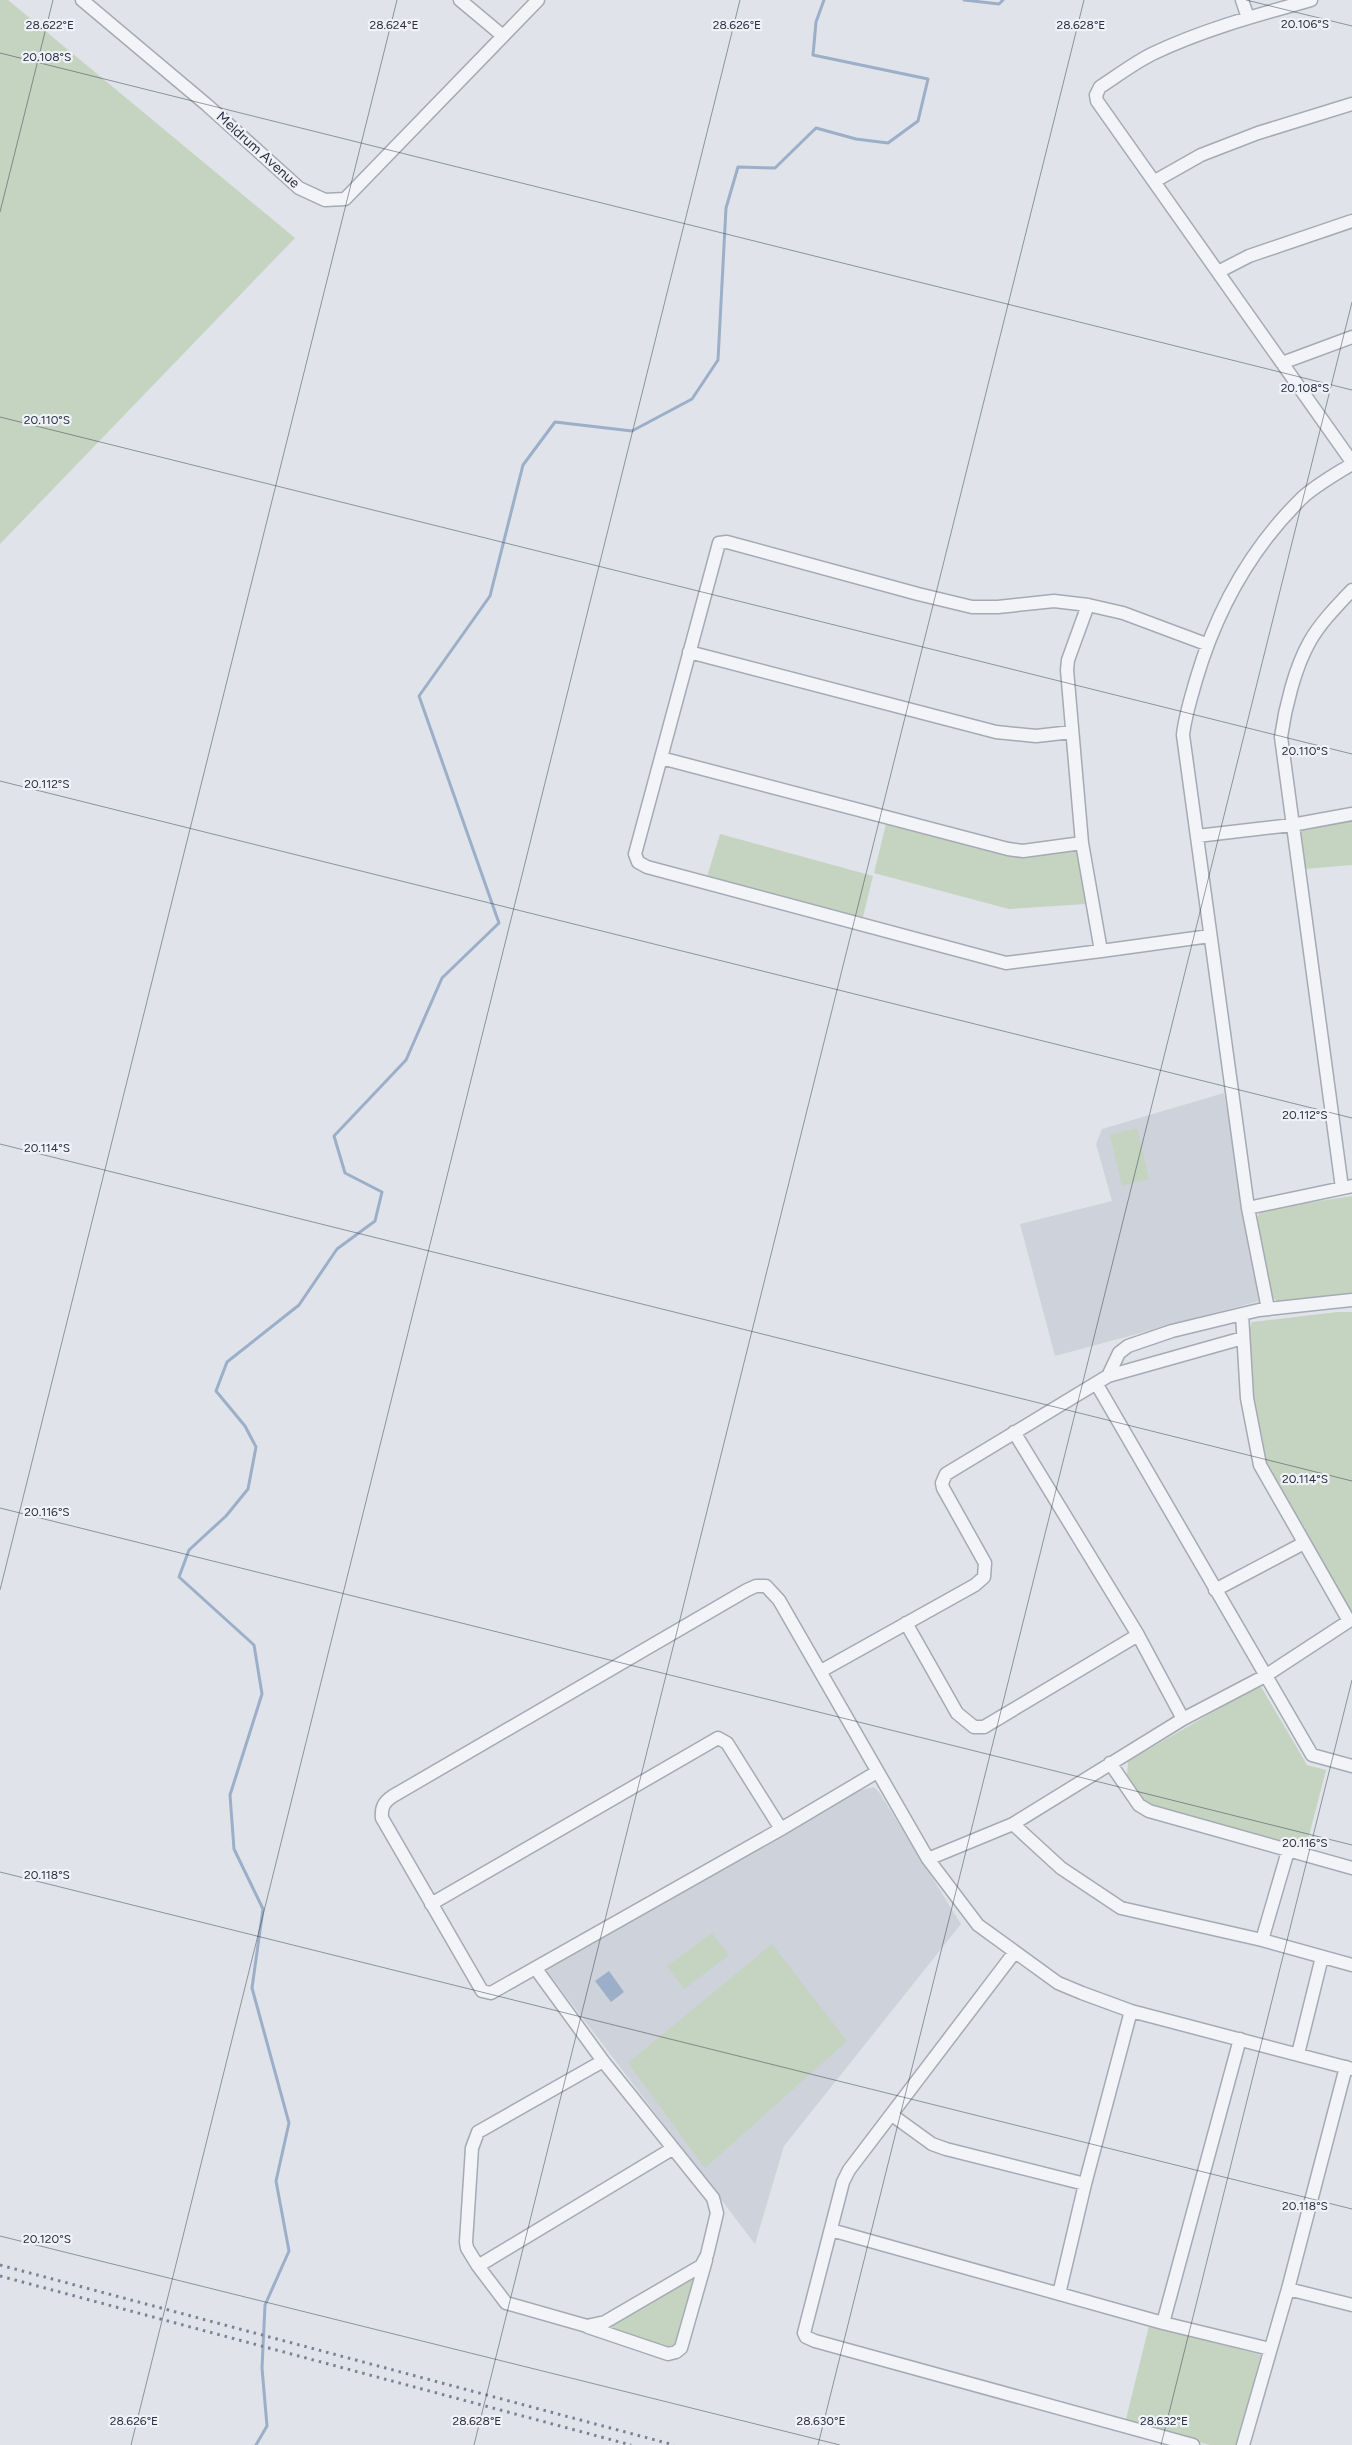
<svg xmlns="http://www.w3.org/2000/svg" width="1352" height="2445" viewBox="0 0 1352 2445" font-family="Figtree,sans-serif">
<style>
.built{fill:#ced2db}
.green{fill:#c5d3c1}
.water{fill:#9bafc9}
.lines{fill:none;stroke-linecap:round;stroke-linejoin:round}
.stream{stroke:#9bafc9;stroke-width:3}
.minor-casing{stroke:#a5aab3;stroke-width:15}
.minor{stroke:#f3f4f8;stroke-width:12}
.rail{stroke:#7a8293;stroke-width:3;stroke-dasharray:2.5 5;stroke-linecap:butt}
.ticks{fill:none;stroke:#293041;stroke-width:1;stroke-opacity:0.45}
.labels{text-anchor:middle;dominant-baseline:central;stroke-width:4.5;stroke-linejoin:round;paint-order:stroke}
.street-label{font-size:14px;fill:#293041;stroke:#f0f2f7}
.ticks-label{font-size:12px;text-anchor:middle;fill:#293041;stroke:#f0f2f7;stroke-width:4.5;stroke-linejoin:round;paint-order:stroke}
</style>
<rect width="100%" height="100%" fill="#e0e3e9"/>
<!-- built -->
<path class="built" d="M1224 1093 1259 1301 1055 1356 1020 1224 1112 1201 1096 1144 1102 1129Z
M874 1787 879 1792 961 1924 784 2146 755 2244 546 1970 857 1791Z"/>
<!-- green -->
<path class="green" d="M0 0H8L295 238 0 544Z
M1352 819V865L1305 869 1299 832 1304 827Z
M887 820 993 850 1080 846 1086 904 1009 909 874 873Z
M720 834 873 876 862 921 706 880Z
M1137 1128 1149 1179 1122 1186 1110 1135Z
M1352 1196V1295L1280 1302 1272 1298 1257 1218 1261 1210Z
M1337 1312H1352V1623L1262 1465 1255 1432 1246 1337 1252 1322Z
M1260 1685 1307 1765 1326 1770 1305 1851 1152 1807 1142 1801 1127 1775 1128 1761Z
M712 1933 729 1955 684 1989 667 1966Z
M772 1944 847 2041 705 2168 628 2063Z
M700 2270 678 2344 668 2350 603 2328Z
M1149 2326 1261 2355 1237 2445H1210L1125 2423Z"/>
<!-- water -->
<path class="water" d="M609 1971 624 1992 611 2002 595 1981Z"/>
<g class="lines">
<!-- stream -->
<path class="stream" d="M964 0 999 4 1003 0
M256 2445 267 2426 262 2368 265 2305 289 2251 276 2181 289 2123 252 1988 263 1909 234 1849 230 1795 262 1694 254 1645 179 1577 189 1550 226 1516 248 1489 256 1447 245 1426 216 1391 227 1362 299 1305 337 1249 375 1221 382 1192 345 1173 334 1136 406 1060 442 978 499 923 419 696 490 596 523 465 555 422 632 431 692 399 718 360 726 208 738 167 775 168 816 128 856 139 888 143 918 121 928 79 813 55 816 22 824 0"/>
<!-- minor casing -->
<g class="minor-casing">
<path id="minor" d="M82 0 207 105 299 188 325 200 345 199 538 0
M460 0 503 36
M1242 0 1248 18
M1311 0C1257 15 1202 30 1152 54 1134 63 1117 76 1100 87L1096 95 1097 101 1352 462
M1155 181 1201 155 1258 133 1352 104
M1218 272 1249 256 1352 221
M1282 363 1352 337
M1088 605 1054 601 998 607H972L918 594 727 542 719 543 635 854 638 862 647 867 1006 963 1101 951
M1206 644 1123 613 1088 605 1068 660 1067 670 1082 843 1101 951 1210 936
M689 652 996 732 1036 736 1072 732
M661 758 1008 849 1023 851 1082 843
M1197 836 1292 825 1352 814
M1342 1188 1281 737C1285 708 1295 667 1310 641 1321 622 1337 606 1352 590
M1248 1208 1352 1186
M1268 1309 1248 1208 1183 735C1185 716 1191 698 1196 680 1216 612 1251 548 1302 498 1316 485 1336 474 1352 464
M1242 1314 1259 1310 1352 1300
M1108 1376 1243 1338
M1096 1383 1312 1755 1352 1766
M1215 1590 1304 1543
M906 1623 957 1713 974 1727H984L1138 1635 1014 1432
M1138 1635 1183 1719
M821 1671 975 1585 984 1577 985 1563 943 1488 942 1483 946 1474 1108 1376 1119 1353 1128 1346 1172 1331 1242 1314 1247 1398 1260 1465 1349 1621 1265 1676 1183 1719 1013 1824 928 1859
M1110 1763 1139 1805 1149 1811 1352 1868
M877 1772 781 1829 491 1993 482 1991 382 1818C381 1807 384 1802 393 1796L747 1590 756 1586H766L779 1600 928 1859 978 1925 1058 1983 1082 1993 1131 2011 1352 2069
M1013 1824 1061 1868 1121 1908 1262 1940 1352 1965
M431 1904 718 1738 727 1743 781 1829
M1262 1940 1288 1851
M1014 1953 849 2170 843 2182 804 2333 806 2337 815 2341 1193 2445
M536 1969 603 2061 713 2198 717 2213 707 2255 701 2266 605 2322 587 2326 506 2303 478 2266 467 2248 466 2242 472 2148 478 2132 603 2061
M1298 2054 1322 1957
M892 2115 932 2144 946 2149 1085 2184
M831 2230 1163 2323 1270 2349
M478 2266 672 2149
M1288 2289 1352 2305
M1059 2294 1085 2184 1131 2011
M1163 2323 1240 2039
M588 2327 668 2354 676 2352 681 2348 706 2260
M1243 2445 1288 2289 1346 2067"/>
</g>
<!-- minor -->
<use href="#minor" class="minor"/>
<!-- rail -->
<path class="rail" d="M0 2265 674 2445
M0 2276 631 2445"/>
</g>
<!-- ticks -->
<path class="ticks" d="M1246 0 1352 26M0 53 1352 390M0 212 53 0M0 417 1352 754M0 781 1352 1118M0 1144 1352 1481M0 1508 1352 1845M0 1590 397 0M0 1872 1352 2209M0 2236 840 2445M131 2445 740 0M474 2445 1084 0M818 2445 1352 302M1161 2445 1352 1680"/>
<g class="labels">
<!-- street labels -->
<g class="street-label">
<text transform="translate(258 150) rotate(42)">Meldrum Avenue</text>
</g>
</g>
<g class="ticks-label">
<text x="1305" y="28">20.106°S</text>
<text x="50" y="29">28.622°E</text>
<text x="737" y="29">28.626°E</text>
<text x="1081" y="29">28.628°E</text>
<text x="394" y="29">28.624°E</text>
<text x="47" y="61">20.108°S</text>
<text x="1305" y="392">20.108°S</text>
<text x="47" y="424">20.110°S</text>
<text x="1305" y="755">20.110°S</text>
<text x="47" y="788">20.112°S</text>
<text x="1305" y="1119">20.112°S</text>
<text x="47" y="1152">20.114°S</text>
<text x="1305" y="1483">20.114°S</text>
<text x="47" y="1516">20.116°S</text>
<text x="1305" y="1847">20.116°S</text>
<text x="47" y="1879">20.118°S</text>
<text x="1305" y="2210">20.118°S</text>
<text x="47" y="2243">20.120°S</text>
<text x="134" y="2425">28.626°E</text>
<text x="477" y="2425">28.628°E</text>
<text x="821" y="2425">28.630°E</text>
<text x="1164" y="2425">28.632°E</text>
</g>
</svg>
